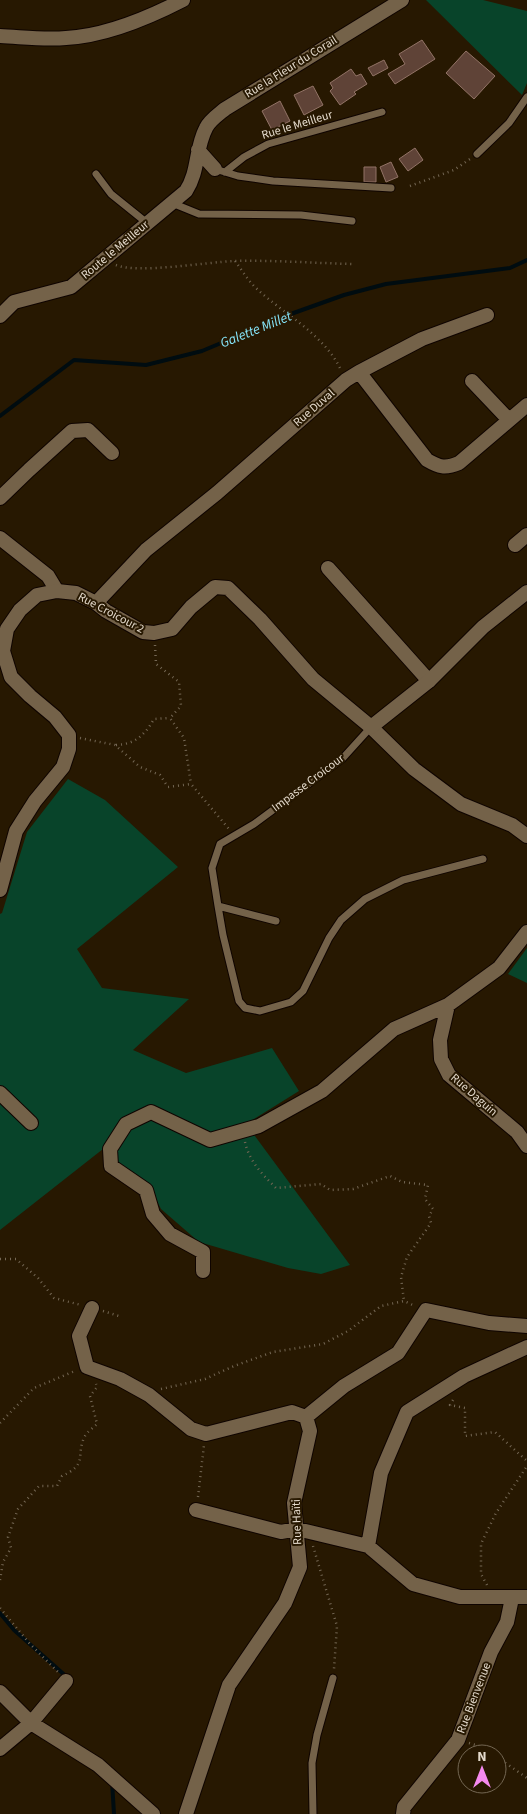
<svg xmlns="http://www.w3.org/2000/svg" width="527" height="1814" viewBox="0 0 527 1814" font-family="'Source Sans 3',sans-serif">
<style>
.green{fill:#08442a}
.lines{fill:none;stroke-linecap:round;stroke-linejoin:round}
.stream{stroke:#000c10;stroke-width:4}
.building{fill:#5f4337;stroke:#927366}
.service-casing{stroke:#0f0400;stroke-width:9}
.minor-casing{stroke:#0f0400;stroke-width:16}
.tertiary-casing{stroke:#0f0400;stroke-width:16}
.path{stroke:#746754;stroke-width:2.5;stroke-dasharray:1 4;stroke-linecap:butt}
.service{stroke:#746249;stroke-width:7}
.minor{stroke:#746249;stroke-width:14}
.tertiary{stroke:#746249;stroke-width:14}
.labels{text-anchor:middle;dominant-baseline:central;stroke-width:4;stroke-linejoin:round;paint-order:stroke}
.street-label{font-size:12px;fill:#e4dacc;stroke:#271801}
.water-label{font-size:14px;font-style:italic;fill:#86e5f9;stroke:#271801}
</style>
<rect width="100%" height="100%" fill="#271801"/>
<!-- green -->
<path class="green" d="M426 0H483L527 11V83L522 95Z
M68 779 105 800 178 867 77 949 102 988 189 999 133 1050 186 1073 272 1048 299 1091 246 1124 350 1265 321 1274 288 1268 199 1242 161 1209 148 1183 117 1162 103 1149 0 1230V914L2 913 27 832Z
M527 948V983L508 974Z"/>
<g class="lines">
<!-- stream -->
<path class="stream" d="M0 416 74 360 146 365 202 351 288 315 344 295 386 284 510 268 527 260
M0 1613 14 1630 68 1678
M112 1781 114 1814"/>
</g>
<!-- building -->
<path class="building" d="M422 40 435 59 395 84 388 74 405 64 399 54Z
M466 51 495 76 474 99 446 73Z
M384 60 388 68 373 76 368 68Z
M351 69 356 76 361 74 367 84 354 92 356 94 340 105 330 91 333 88 330 83Z
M313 86 323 105 304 115 294 95Z
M280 101 290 121 272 130 262 111Z
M415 148 423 160 408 171 399 159Z
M391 162 398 177 386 182 380 167Z
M364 167H376V182H364Z"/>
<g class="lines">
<!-- service casing -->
<g class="service-casing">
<path id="service" d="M477 154 509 123 527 97
M215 169 238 176 273 181 391 188
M225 172 244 157 268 144 382 112
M96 174 111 194 147 223
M172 203 199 214 301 215 352 221
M218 906 223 935 239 1001 245 1008 260 1011 291 1002 303 991 329 938 341 920 365 899 403 880 483 859
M276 921 218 906 212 868 220 844 254 824 342 759 371 727
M313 1814 312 1763 317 1735 333 1678"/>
</g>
<!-- minor casing -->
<g class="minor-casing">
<path id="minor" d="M0 36C22 37 44 40 66 38 106 36 148 18 183 0
M198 150 215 169
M0 316 14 302 71 287 186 191C199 171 195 149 206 128 209 121 219 114 225 109L402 0
M359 372 422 339 487 315
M472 381 509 420
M0 498 29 470 72 431 88 430 112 453
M0 538 48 576 57 591
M515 545 527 535
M328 568 429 681
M96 603 146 550 217 493 346 380 359 372 427 460C439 467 445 469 459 463L527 405
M371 727 414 769 461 804 512 825 527 836
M448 1005 440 1040 441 1059 449 1075 517 1132 527 1146
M0 1093 31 1123
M203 1271V1252L170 1234 153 1214 146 1190 111 1166 110 1149 126 1124 151 1112 210 1140 259 1126 322 1091 394 1029 448 1005 499 968 527 932
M92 1308 79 1336 87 1367 120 1379 149 1395 191 1429 206 1434 292 1412 306 1417 310 1431 294 1503 300 1567 285 1603 229 1685 186 1814
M306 1417 344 1386 398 1353 426 1310 489 1323 527 1326
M196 1510 281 1532 297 1529 368 1546 413 1584 460 1597H527
M368 1546 381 1473 407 1412 464 1376 527 1347
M66 1681 31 1723 98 1765 153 1814
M0 1692 31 1723 0 1749
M403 1814 404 1807 458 1740 491 1652 507 1622 512 1598"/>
</g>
<!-- tertiary casing -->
<g class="tertiary-casing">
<path id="tertiary" d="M0 890 16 831 35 801 63 767 69 749V735L55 717 30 696 11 677 3 651 7 629 20 610 37 595 57 591 76 593 96 603 106 611 143 632 154 633 172 629 191 607 215 587 228 588 260 619 313 679 371 727 429 681 483 627 527 592"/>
</g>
<!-- path -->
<path class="path" d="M410 186 454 170 470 159
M235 261C242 270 248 281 257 289 284 314 323 334 340 368
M116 265C137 274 208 262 234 261 273 260 313 263 352 264
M155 645 156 664 179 682 181 706 170 718 184 738 191 784
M80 738 115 745 140 767 160 775 168 787 191 784 229 829
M116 745C135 744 144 736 154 719L170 718
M245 1142C249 1161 262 1174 276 1188L321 1184 330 1190 353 1189 390 1176 402 1182 428 1185 425 1199 433 1209 429 1216 431 1223 407 1257 401 1277 404 1301
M0 1259H16L38 1278 54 1298 81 1305
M103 1311 122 1317
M161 1389 205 1379 234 1366 273 1352 323 1344 348 1331 381 1306 404 1301 415 1306
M453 1400 450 1405 465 1408V1436L495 1432 527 1461
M0 1423 34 1388 75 1371
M198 1497 204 1445
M313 1546 337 1626 334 1669
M0 1580 3 1562 11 1548 8 1537 18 1509 39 1486H57L62 1476C89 1464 75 1455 85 1436 87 1432 93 1428 97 1424L90 1396 97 1387 96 1384
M487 1585 481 1574V1544L496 1513 527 1466
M0 1608 30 1644 58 1672
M469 1743 488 1749 494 1754
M497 1757 527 1778"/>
<!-- service -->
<use href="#service" class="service"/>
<!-- minor -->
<use href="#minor" class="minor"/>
<!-- tertiary -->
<use href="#tertiary" class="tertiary"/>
</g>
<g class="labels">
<!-- street labels -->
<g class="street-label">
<text transform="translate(291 67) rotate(-32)">Rue la Fleur du Corail</text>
<text transform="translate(297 125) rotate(-17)">Rue le Meilleur</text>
<text transform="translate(115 250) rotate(-40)">Route le Meilleur</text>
<text transform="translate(314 408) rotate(-41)">Rue Duval</text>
<text transform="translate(111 613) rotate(28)">Rue Croicour 2</text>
<text transform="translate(308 783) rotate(-37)">Impasse Croicour</text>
<text transform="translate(474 1095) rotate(41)">Rue Daguin</text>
<text transform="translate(297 1522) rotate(-92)">Rue Haïti</text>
<text transform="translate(474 1698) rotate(-69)">Rue Bienvenue</text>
</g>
<!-- water labels -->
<g class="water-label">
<text transform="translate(256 330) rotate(-22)">Galette Millet</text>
</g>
</g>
<!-- north arrow -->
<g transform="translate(482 1769)"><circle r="24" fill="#271801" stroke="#736652"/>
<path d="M0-4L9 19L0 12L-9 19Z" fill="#f589ef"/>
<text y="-8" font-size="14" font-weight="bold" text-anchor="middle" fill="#e4dacc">N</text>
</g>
</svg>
